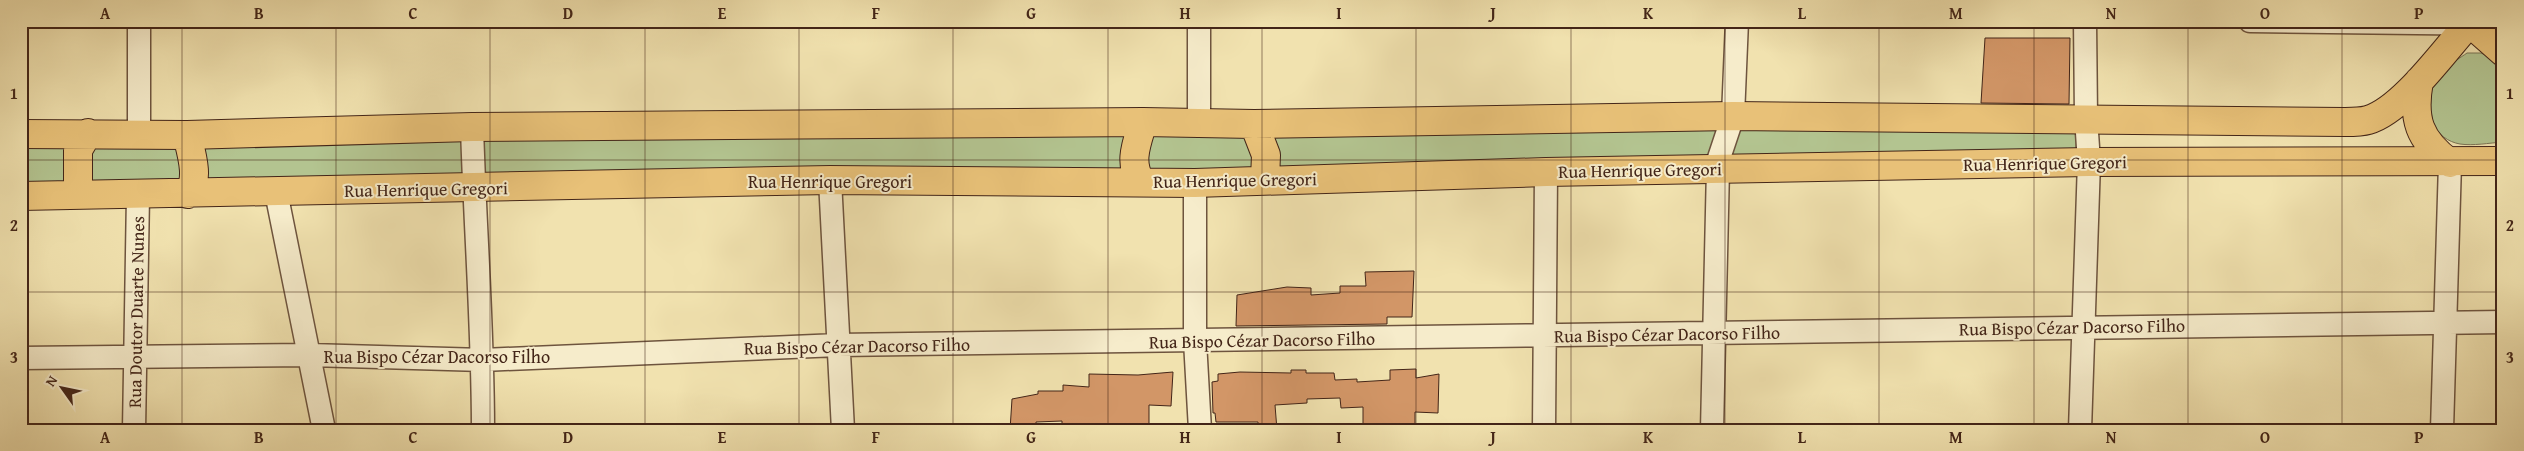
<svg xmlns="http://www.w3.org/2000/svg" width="2524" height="451" viewBox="0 0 2524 451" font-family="'Gentium Book Plus',serif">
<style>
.green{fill:#b3c490;stroke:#7b7454}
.building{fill:#d29667;stroke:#432518}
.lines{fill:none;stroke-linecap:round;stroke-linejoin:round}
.minor-casing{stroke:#6e543e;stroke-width:25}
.major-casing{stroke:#432518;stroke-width:30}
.minor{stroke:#f6eccb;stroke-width:22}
.major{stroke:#e8c178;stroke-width:28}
.grid{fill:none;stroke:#432518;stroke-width:1;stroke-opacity:0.55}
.labels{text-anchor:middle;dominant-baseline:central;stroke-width:4;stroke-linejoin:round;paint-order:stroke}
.street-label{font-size:18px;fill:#432518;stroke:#f6eccb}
.neatline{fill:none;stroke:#432518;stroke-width:2}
.grid-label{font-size:16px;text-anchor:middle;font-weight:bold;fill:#432518}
</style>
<rect width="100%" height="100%" fill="#f1e2af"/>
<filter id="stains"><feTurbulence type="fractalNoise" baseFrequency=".004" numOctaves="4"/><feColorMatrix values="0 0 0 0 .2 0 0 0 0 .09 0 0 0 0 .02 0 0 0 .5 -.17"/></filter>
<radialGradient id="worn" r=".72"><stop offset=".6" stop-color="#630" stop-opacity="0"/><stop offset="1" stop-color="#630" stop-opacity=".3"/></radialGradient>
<!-- green -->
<path class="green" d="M2467 53H2481L2503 63V142C2489 143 2473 146 2460 144 2436 140 2422 114 2428 90 2433 74 2454 62 2467 53Z
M1179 130H2076V172L21 187V143Z"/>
<!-- building -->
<path class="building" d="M1985 38H2070L2069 104 1981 103Z
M1414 271 1412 317H1387V324L1236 326 1237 295 1287 287 1311 288V295L1340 293V286H1366L1365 272Z
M1416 369V378L1439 374 1438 413 1415 412V430H1363V407L1341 408 1340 398 1307 399V403L1275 405 1277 430H1258V422H1216L1215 413H1213L1212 382 1218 381V374L1240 372 1291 373V370H1306V373H1334L1335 380 1357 379V382L1390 380V370Z
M1173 372 1171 406 1149 405V430L1062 428V421L1036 422V430H1010L1012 399 1038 394V391H1063V385L1089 387V374L1138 375Z"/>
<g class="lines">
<!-- minor casing -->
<g class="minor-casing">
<path id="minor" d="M2250 21 2503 24
M1199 123V21
M472 127C475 228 483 329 483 430
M139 135V21
M830 180 843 430
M1195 183V341L1200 430
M276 192 324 430
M21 358 310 355 483 360 838 345 2503 322
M134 430 138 195
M1544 430 1546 172
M1712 430 1718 168 1719 158 1733 116 1737 21
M2080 430 2089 162 2086 118 2085 21
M2442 430 2450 163"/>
</g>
<!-- major casing -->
<g class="major-casing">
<path id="major" d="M2470 23 2503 52
M2419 81C2412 119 2419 140 2450 163
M1254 124 1266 155 1265 179
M21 134 187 135 472 127 1143 122 1254 124 1733 116 2345 122C2352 122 2361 122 2368 120 2403 110 2446 48 2471 21
M187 135C191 152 200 179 188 194
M1141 182C1128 162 1137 143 1143 122
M84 194 78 189V150L88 133
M21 196 830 180 1195 183 1546 172 2089 162 2503 161"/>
</g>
<!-- minor -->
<use href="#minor" class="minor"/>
<!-- major -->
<use href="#major" class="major"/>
</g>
<!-- grid -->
<path class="grid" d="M182 21V430M336 21V430M490 21V430M645 21V430M799 21V430M953 21V430M1108 21V430M1262 21V430M1416 21V430M1571 21V430M1725 21V430M1879 21V430M2034 21V430M2188 21V430M2342 21V430M21 160H2503M21 292H2503"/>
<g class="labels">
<!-- street labels -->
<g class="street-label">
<text transform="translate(2045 163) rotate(-1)">Rua Henrique Gregori</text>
<text transform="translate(1640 170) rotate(-1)">Rua Henrique Gregori</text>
<text transform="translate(1235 180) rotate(-1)">Rua Henrique Gregori</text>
<text x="830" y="181">Rua Henrique Gregori</text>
<text transform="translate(426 189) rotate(-1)">Rua Henrique Gregori</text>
<text transform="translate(136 312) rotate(-89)">Rua Doutor Duarte Nunes</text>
<text transform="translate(2072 327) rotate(-1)">Rua Bispo Cézar Dacorso Filho</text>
<text transform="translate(1667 334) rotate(-1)">Rua Bispo Cézar Dacorso Filho</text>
<text transform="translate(1262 340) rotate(-1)">Rua Bispo Cézar Dacorso Filho</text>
<text transform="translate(857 346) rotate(-1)">Rua Bispo Cézar Dacorso Filho</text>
<text x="437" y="356">Rua Bispo Cézar Dacorso Filho</text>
</g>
</g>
<!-- margin -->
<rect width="2524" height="451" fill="none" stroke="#f1e2af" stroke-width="55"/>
<!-- north arrow -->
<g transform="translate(62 388) rotate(303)" stroke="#f6eccb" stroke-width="4" paint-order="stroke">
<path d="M0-4L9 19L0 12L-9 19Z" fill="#432518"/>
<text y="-8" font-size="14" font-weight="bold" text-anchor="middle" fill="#432518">N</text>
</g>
<rect x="28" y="28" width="2468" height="396" class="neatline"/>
<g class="grid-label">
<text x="105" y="19">A</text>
<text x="259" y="19">B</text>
<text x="413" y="19">C</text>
<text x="568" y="19">D</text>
<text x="722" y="19">E</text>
<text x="876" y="19">F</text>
<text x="1031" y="19">G</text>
<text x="1185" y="19">H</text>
<text x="1339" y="19">I</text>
<text x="1493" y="19">J</text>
<text x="1648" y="19">K</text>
<text x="1802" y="19">L</text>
<text x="1956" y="19">M</text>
<text x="2111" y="19">N</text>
<text x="2265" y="19">O</text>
<text x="2419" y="19">P</text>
<text x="14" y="99">1</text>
<text x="2510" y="99">1</text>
<text x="14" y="231">2</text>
<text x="2510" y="231">2</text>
<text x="14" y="363">3</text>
<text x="2510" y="363">3</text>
<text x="105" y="443">A</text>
<text x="259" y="443">B</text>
<text x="413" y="443">C</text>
<text x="568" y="443">D</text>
<text x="722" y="443">E</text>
<text x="876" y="443">F</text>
<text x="1031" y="443">G</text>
<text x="1185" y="443">H</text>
<text x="1339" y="443">I</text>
<text x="1493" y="443">J</text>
<text x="1648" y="443">K</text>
<text x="1802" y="443">L</text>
<text x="1956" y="443">M</text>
<text x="2111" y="443">N</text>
<text x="2265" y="443">O</text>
<text x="2419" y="443">P</text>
</g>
<rect width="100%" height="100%" filter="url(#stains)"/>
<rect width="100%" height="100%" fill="url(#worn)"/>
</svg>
